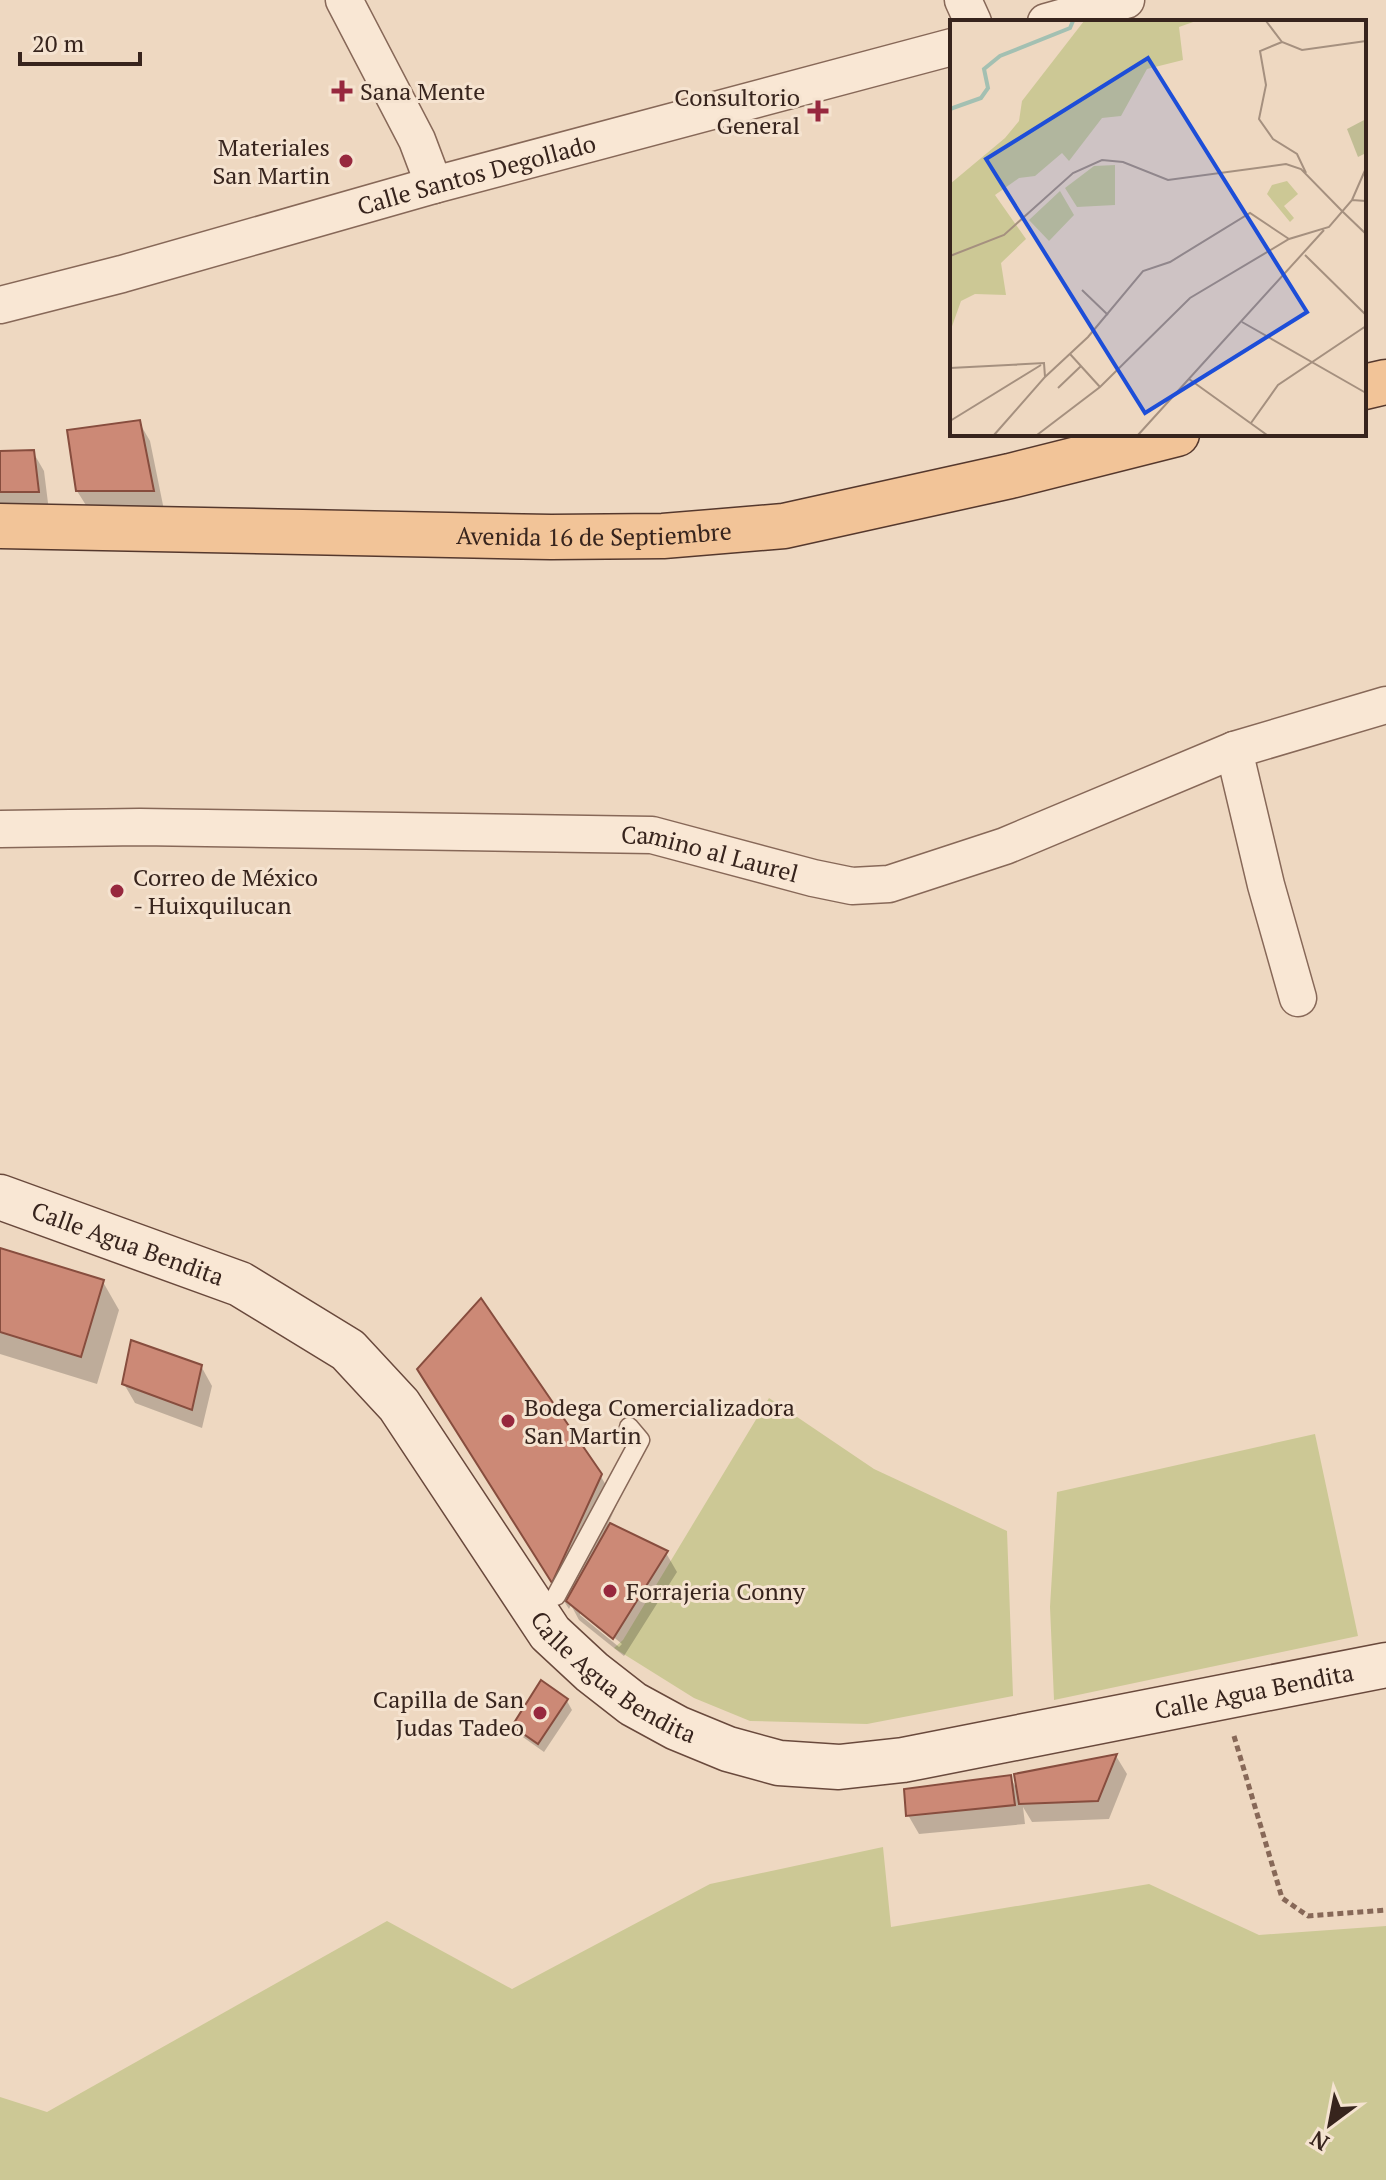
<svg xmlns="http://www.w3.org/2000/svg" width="1386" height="2180" viewBox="0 0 1386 2180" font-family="'PT Serif',serif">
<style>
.green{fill:#ccc895}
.shadow{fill:#0003;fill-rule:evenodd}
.building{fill:#cc8976;stroke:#874d3e;stroke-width:2}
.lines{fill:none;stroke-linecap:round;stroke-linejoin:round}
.lane-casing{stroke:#876858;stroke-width:21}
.street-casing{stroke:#876858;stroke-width:39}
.secondary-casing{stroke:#69493c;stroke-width:47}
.primary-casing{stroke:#55382d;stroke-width:47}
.path{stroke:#876858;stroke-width:5;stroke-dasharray:6 4;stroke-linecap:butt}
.lane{stroke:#f9e7d4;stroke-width:18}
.street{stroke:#f9e7d4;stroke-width:36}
.secondary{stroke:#f9e7d4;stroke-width:44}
.primary{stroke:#f2c498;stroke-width:44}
.poi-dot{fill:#97283e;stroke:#f5e3d0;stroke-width:3}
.labels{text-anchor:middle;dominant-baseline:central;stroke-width:6;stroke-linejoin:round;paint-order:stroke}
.poi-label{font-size:24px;fill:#37241d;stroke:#f5e3d0;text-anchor:start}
.street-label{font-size:24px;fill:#37241d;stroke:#f5e3d0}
.inset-river{fill:none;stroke:#a3c0b2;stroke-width:4}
.inset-road{fill:none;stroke:#a5907f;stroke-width:2}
.view{fill:#1d4ed8;fill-opacity:0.15;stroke:#1d4ed8;stroke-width:4}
.inset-edge{fill:none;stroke:#37241d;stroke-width:4}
</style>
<rect width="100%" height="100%" fill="#eed8c1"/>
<!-- green -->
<path class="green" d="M769 1398 874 1469 1007 1531 1013 1696 867 1724 750 1721 694 1698 614 1648 623 1640Z
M1315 1434 1358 1636 1054 1700 1050 1607 1057 1492Z
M883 1847 891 1927 1149 1884 1259 1935 1386 1926V2180H0V2097L47 2112 387 1921 512 1989 710 1884Z"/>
<!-- shadow -->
<path class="shadow" d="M139 422 150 441 164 510H89L77 491Z
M33 452 44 471 49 511 0 510V453Z
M0 1251 103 1282 119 1310 97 1384 0 1354Z
M201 1366 212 1386 202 1428 135 1403 124 1384Z
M436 1398 600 1475 617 1504 608 1524 666 1553 677 1572 624 1656 579 1620 571 1605 569 1609ZM580 1609 622 1644 619 1647 580 1615Z
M567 1701 572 1710 544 1752 520 1735 514 1726Z
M1116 1756 1127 1774 1109 1819 1032 1822 1023 1807 1025 1824 919 1834 908 1815 1010 1777 1018 1791 1016 1776Z"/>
<!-- building -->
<path class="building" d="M140 420 154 491H76L67 430Z
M34 450 39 492H0V451Z
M0 1248 104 1280 81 1357 0 1332Z
M481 1298 602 1474 552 1583 417 1369Z
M131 1340 202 1365 192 1410 122 1384Z
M610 1523 668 1551 613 1639 566 1601Z
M541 1680 568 1699 538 1744 512 1726Z
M1117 1754 1098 1801 1019 1804 1014 1774Z
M1011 1775 1015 1805 906 1816 904 1789Z"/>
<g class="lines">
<!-- lane casing -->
<g class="lane-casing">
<path id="lane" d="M556 1596 640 1440 629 1427"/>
</g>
<!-- street casing -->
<g class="street-casing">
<g id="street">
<path d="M344 0 417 140 434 185"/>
<path d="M963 0 973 22"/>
<path d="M1046 22 1126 0"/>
<path id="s1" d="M0 305 122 274 434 185 952 47"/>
<path d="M1234 750 1266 885 1298 998"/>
<path id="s2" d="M0 829 140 827 652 835 813 878 852 886 889 884 1005 846 1234 750 1386 705"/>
</g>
</g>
<!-- secondary casing -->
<g class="secondary-casing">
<g id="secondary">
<path id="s3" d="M0 1197 240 1284 348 1350 399 1405 550 1633 592 1672 633 1704 677 1728 728 1749 779 1763 839 1767 903 1760 1386 1665"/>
</g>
</g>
<!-- primary casing -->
<g class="primary-casing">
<g id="primary">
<path d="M1364 387 1386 382"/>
<path id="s4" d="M0 526 551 537 663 536 784 526 1010 476 1177 434"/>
</g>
</g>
<!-- path -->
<path class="path" d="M1234 1736 1282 1898 1308 1916 1386 1910"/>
<!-- lane -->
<use href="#lane" class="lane"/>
<!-- street -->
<use href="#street" class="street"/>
<!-- secondary -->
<use href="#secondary" class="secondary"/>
<!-- primary -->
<use href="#primary" class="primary"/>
</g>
<!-- markers -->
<g class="poi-dot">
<path d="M338 79h8v8h8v8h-8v8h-8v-8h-8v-8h8z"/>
<path d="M814 99h8v8h8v8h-8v8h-8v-8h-8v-8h8z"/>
<circle cx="346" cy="161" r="8"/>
<circle cx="117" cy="891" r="8"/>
<circle cx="508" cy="1421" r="8"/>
<circle cx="610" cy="1591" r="8"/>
<circle cx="540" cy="1713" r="8"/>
</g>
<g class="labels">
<!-- poi labels -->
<g class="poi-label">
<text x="360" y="91">Sana Mente</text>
<text x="800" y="97" text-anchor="end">Consultorio<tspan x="800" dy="28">General</tspan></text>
<text x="330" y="147" text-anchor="end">Materiales<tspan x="330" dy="28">San Martin</tspan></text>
<text x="133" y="877">Correo de México<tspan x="133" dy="28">- Huixquilucan</tspan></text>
<text x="524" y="1407">Bodega Comercializadora<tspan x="524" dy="28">San Martin</tspan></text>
<text x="626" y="1591">Forrajeria Conny</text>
<text x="524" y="1699" text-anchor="end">Capilla de San<tspan x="524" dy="28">Judas Tadeo</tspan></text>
</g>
<!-- street labels -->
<g class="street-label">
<text stroke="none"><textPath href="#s1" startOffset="494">Calle Santos Degollado</textPath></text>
<text stroke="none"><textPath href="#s4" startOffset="594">Avenida 16 de Septiembre</textPath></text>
<text stroke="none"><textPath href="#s2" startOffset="712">Camino al Laurel</textPath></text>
<text stroke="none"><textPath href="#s3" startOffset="136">Calle Agua Bendita</textPath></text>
<text stroke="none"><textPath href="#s3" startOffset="808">Calle Agua Bendita</textPath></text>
<text stroke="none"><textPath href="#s3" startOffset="1480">Calle Agua Bendita</textPath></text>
</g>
</g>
<!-- overview -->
<g transform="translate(950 20)">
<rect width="416" height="416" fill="#eed8c1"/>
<path d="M134 1H246L229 7 233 40 197 49 171 96 152 98 119 141 112 133 85 156 69 158 45 175 76 219 51 243 56 275 25 274 11 281 0 312V164L55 118 69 101 72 81ZM165 145V185L127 187 115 168 144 146ZM337 161 348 174 334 186 344 198 340 202 317 174 322 165ZM110 171 124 195 99 221 79 200Z" fill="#ccc895"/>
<path d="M416 99V133L408 137 397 109Z" fill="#c1bd94"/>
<path class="inset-river" d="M0 89 31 78 38 68 34 49 50 36 120 8 123 1"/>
<path class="inset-road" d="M316 1 332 22 352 30 416 21M332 22 310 31 316 65 309 99 323 119 347 134 356 153M402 180 416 148M392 191 416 214M355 235 416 295M0 236 54 215 123 153 152 140 173 142 218 160 336 144 351 149 392 191M132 270 158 295M292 302 416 373M120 334 150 367M0 348 94 343 95 357 44 415M95 357 138 317 193 251 220 242 300 193 339 219M239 359 317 415M108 368 131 346M0 401 91 345M301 403 328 365 416 306M87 415 150 367 240 278 339 219 379 207 402 180 416 181M188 415 374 210"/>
<path class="view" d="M198 38 357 292 195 393 36 139Z"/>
<rect width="416" height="416" class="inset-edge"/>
</g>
<!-- north arrow -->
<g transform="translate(1330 2124) rotate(212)" stroke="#f5e3d0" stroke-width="6" paint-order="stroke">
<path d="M0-6L14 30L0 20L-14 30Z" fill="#37241d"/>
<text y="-12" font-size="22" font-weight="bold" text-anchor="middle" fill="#37241d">N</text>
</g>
<!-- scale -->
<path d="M20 52v12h120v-12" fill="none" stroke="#37241d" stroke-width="4"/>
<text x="32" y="52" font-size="24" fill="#37241d" stroke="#f5e3d0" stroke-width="6" paint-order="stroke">20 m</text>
</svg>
